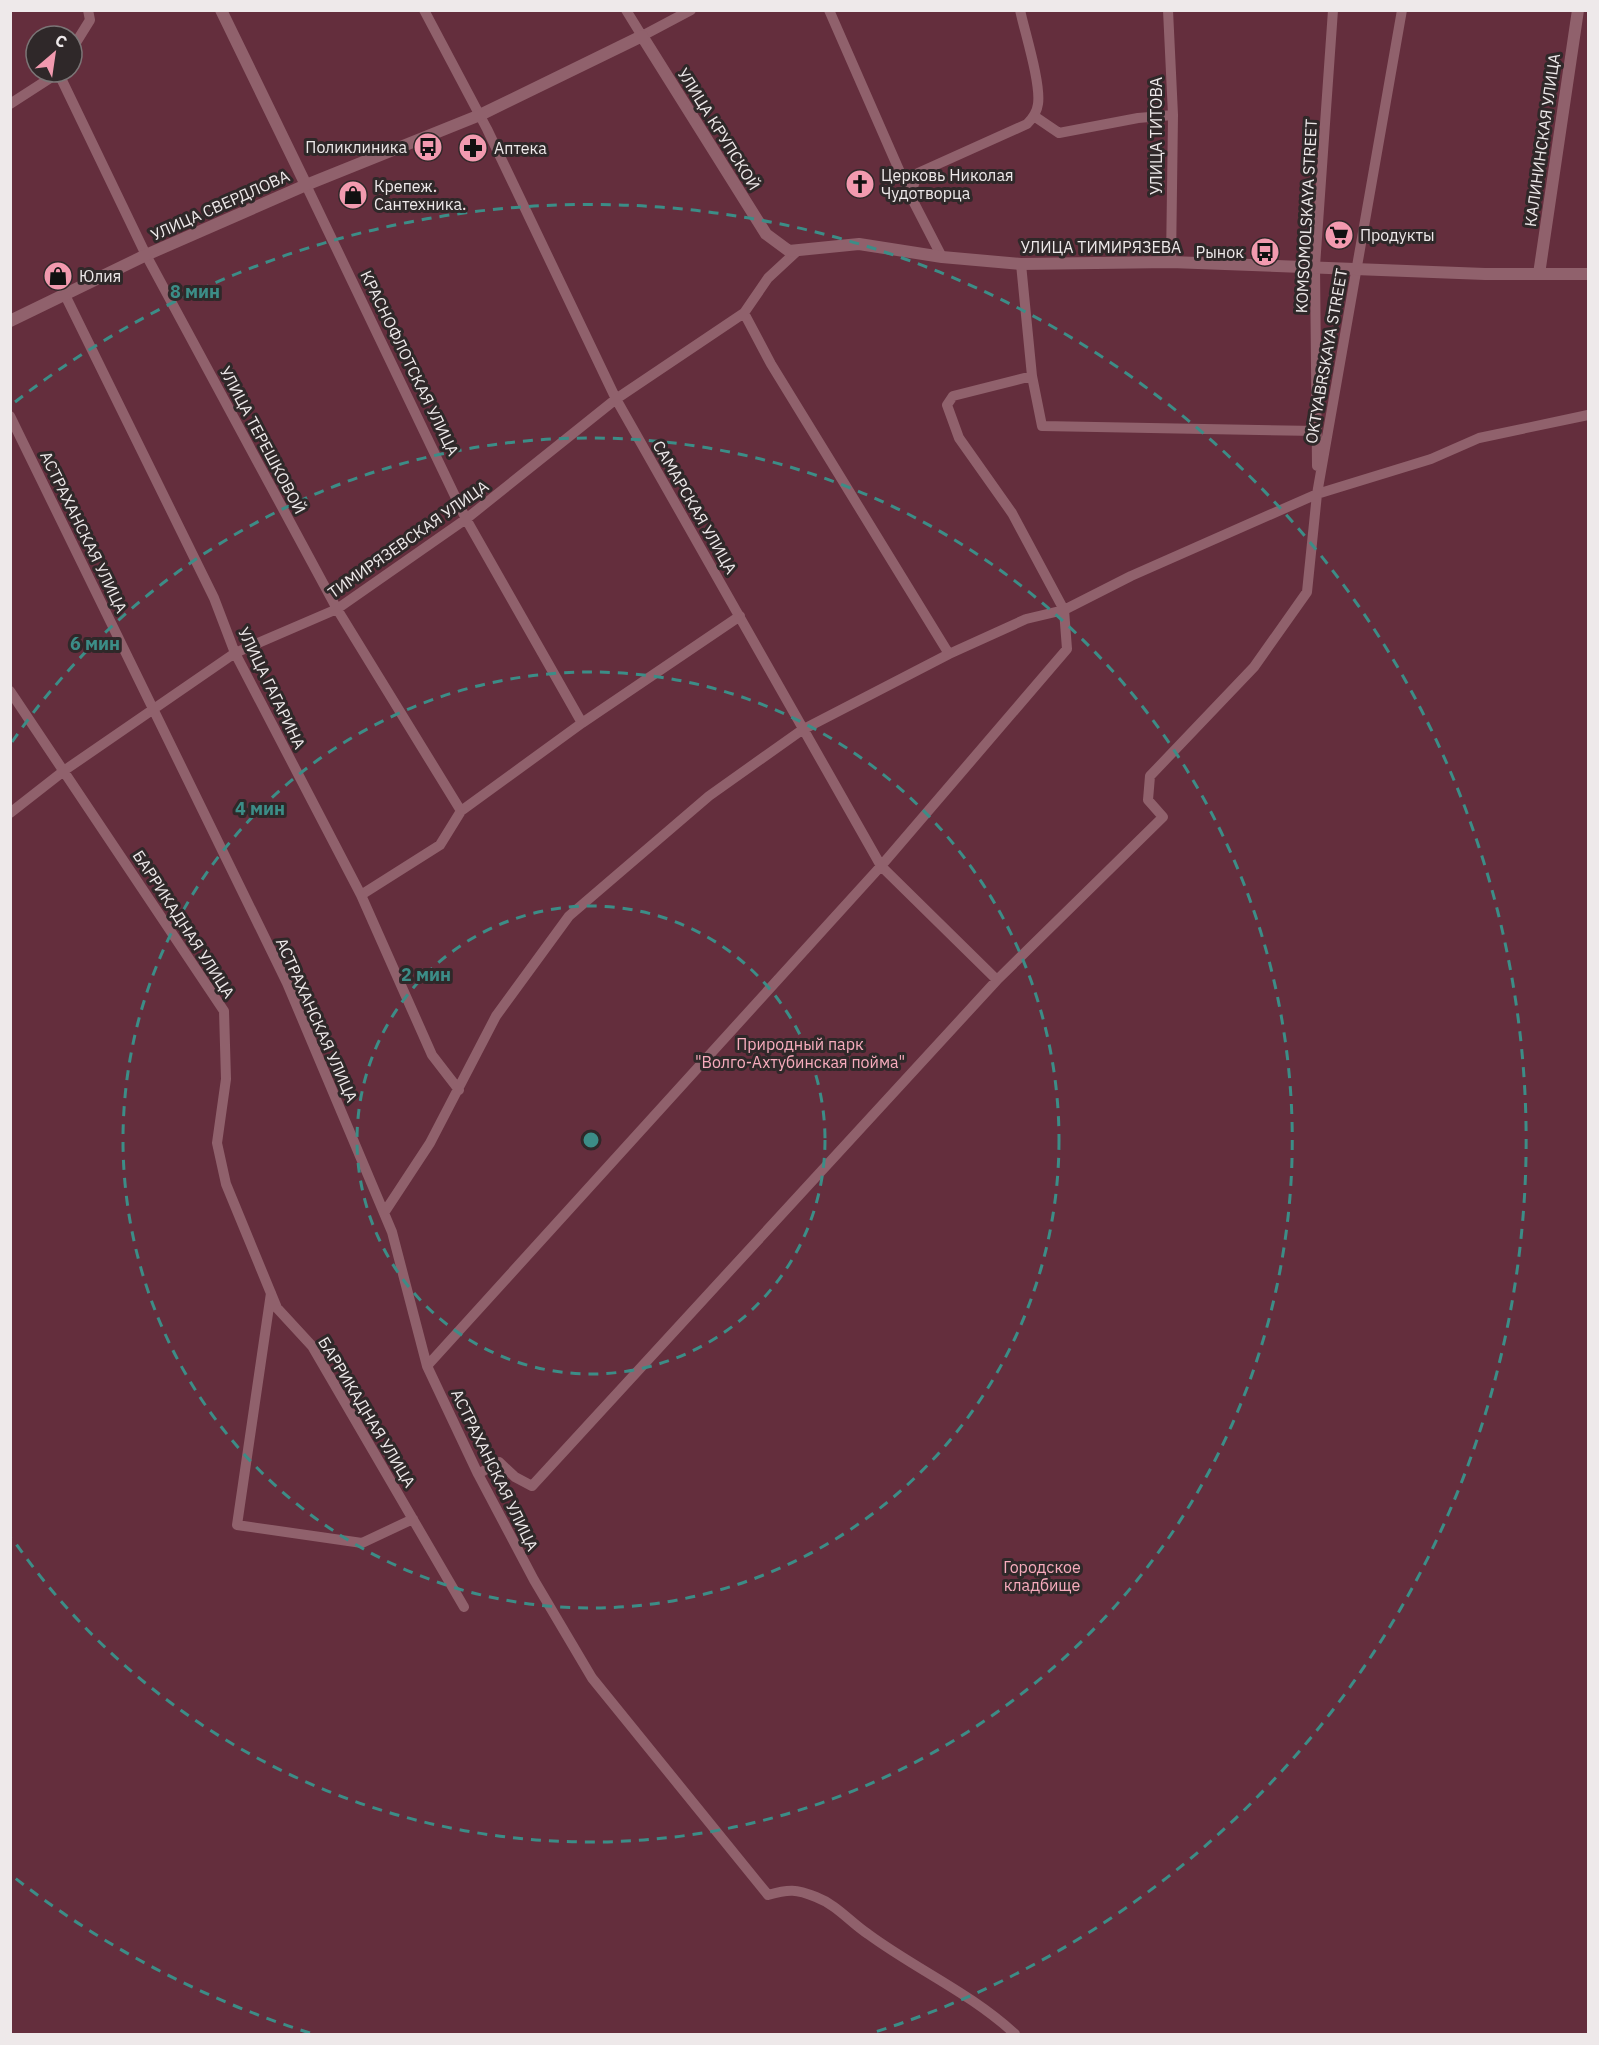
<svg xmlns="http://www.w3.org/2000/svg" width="1599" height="2045" viewBox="0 0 1599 2045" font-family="'IBM Plex Sans',sans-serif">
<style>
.green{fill:#642e3d;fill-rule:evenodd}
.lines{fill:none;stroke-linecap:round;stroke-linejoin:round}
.minor{stroke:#90616c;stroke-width:10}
.tertiary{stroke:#90616c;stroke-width:12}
.ring{fill:none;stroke:#3c8d87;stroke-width:3;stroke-dasharray:10 8}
.labels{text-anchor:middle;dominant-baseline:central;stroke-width:6;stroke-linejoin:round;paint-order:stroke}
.street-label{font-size:16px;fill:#eee9ea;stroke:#2f2829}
.poi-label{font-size:16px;fill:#eee9ea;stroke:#2f2829;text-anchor:start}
.park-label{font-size:16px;fill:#f7acbd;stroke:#2f2829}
.centre{fill:#3c8d87;stroke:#2f2829;stroke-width:3}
.ring-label{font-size:18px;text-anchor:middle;font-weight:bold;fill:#3c8d87;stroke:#2f2829;stroke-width:6;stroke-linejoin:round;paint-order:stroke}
</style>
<rect width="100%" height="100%" fill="#393133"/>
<!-- green -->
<path class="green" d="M11 11H1588V2034H11ZM36 36H72V72H36Z"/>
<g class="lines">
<!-- minor -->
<path class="minor" d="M424 10 487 129 616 399 881 866 997 980
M626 10 642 36 691 10
M829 10 910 195 942 257
M1168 10 1173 115 1171 262
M72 49 90 20 88 10
M58 72 146 255 337 609 461 811
M10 104 58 73
M1034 116 1059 133 1138 118 1173 115
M306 185 466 519 582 723
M910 195 918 173 1027 124C1032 119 1037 112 1038 104 1041 83 1025 33 1020 10
M1021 264 1032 376 1042 426 1317 431
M65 295 214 598 235 653 361 895 432 1055 459 1090
M744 313 771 364 949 654
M10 416 287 983 392 1232 427 1366 478 1474 534 1580 592 1678 768 1895C789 1889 796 1889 816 1897 837 1905 850 1922 868 1934 917 1970 969 1992 1015 2034
M1317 466 1315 266 1333 10
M10 691 224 1011 226 1079 217 1143 226 1184 277 1308 312 1346 464 1607
M10 813 65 770 235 653 337 609 466 519 616 399 744 313 768 278 796 252
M361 895 440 845 461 811 582 723 740 616
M384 1213 430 1143 496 1016 569 916 709 796 802 730 949 654 1026 619 1064 610 1131 576 1317 494 1431 459 1479 438 1588 415
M271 1293 237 1525 362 1543 413 1519
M427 1366 881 866 1067 649 1064 610 1012 513 959 438 947 405 953 396 1032 376
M478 1474 499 1462 515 1477 532 1486 997 980 1163 817 1148 800 1150 776 1254 667 1307 592 1317 494 1402 10"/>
<!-- tertiary -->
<path class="tertiary" d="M221 10 306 185
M1539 274 1578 10
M10 321 146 255 306 185 480 115 642 36 766 234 789 251 859 244 942 257 1021 264 1171 262 1485 274H1588"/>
</g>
<!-- distance rings -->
<g class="ring">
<circle cx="591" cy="1140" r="234"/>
<circle cx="591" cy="1140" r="468"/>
<path d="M12 742A702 702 0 1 1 12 1538"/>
<path d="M310 2033A936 936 0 0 1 15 1878M15 402A936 936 0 1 1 872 2033"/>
</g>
<!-- icons -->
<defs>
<g id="bus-disc" transform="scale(1.5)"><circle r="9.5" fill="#f29aaf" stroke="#2f2829"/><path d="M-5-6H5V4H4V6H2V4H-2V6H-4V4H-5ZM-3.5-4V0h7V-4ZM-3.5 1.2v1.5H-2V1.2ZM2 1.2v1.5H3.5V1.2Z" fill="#111"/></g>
<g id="pharmacy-disc" transform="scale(1.5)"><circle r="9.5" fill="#f29aaf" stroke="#2f2829"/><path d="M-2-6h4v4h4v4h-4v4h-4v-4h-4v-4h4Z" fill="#111"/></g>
<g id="church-disc" transform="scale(1.5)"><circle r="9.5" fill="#f29aaf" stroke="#2f2829"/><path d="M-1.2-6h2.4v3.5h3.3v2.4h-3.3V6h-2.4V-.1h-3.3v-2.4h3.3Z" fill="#111"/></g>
<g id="shop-disc" transform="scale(1.5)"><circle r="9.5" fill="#f29aaf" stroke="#2f2829"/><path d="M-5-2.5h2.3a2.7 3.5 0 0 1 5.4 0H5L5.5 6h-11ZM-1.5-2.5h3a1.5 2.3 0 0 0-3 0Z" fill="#111"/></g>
<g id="supermarket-disc" transform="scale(1.5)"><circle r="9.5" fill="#f29aaf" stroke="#2f2829"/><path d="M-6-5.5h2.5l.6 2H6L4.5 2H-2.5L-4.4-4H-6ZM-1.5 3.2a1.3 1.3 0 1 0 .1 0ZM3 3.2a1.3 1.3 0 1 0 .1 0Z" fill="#111"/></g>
</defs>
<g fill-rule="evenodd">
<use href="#bus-disc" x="428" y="147"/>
<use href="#pharmacy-disc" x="473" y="148"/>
<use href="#church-disc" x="860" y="184"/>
<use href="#shop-disc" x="353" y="195"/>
<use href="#supermarket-disc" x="1339" y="235"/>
<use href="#bus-disc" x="1265" y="252"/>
<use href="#shop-disc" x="58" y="276"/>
</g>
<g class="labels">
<!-- street labels -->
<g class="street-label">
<text transform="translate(719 129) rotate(58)">УЛИЦА КРУПСКОЙ</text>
<text transform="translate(1156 136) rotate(-90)">УЛИЦА ТИТОВА</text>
<text transform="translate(1542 140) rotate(-82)">КАЛИНИНСКАЯ УЛИЦА</text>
<text transform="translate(220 205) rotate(-24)">УЛИЦА СВЕРДЛОВА</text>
<text transform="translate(1306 216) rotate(-87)">KOMSOMOLSKAYA STREET</text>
<text x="1101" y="247">УЛИЦА ТИМИРЯЗЕВА</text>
<text transform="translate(1326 356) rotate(-80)">OKTYABRSKAYA STREET</text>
<text transform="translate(410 363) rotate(64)">КРАСНОФЛОТСКАЯ УЛИЦА</text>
<text transform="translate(263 440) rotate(62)">УЛИЦА ТЕРЕШКОВОЙ</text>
<text transform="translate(695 507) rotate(60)">САМАРСКАЯ УЛИЦА</text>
<text transform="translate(84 532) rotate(64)">АСТРАХАНСКАЯ УЛИЦА</text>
<text transform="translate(408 539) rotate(-35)">ТИМИРЯЗЕВСКАЯ УЛИЦА</text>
<text transform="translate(272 688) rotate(64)">УЛИЦА ГАГАРИНА</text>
<text transform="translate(184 924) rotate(57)">БАРРИКАДНАЯ УЛИЦА</text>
<text transform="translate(317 1020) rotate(66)">АСТРАХАНСКАЯ УЛИЦА</text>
<text transform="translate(367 1412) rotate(59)">БАРРИКАДНАЯ УЛИЦА</text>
<text transform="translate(495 1470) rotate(64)">АСТРАХАНСКАЯ УЛИЦА</text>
</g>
<!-- poi labels -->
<g class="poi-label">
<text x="407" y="147" text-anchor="end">Поликлиника</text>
<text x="494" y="148">Аптека</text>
<text x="881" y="175">Церковь Николая<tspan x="881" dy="18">Чудотворца</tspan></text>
<text x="374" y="186">Крепеж.<tspan x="374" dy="18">Сантехника.</tspan></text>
<text x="1360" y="235">Продукты</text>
<text x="1244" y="252" text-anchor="end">Рынок</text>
<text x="79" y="276">Юлия</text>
</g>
<!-- park labels -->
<g class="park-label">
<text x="800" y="1044">Природный парк<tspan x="800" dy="18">"Волго-Ахтубинская пойма"</tspan></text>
<text x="1042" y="1567">Городское<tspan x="1042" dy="18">кладбище</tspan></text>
</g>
</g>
<circle cx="591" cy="1140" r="9" class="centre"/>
<g class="ring-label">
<text x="195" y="298">8 мин</text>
<text x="95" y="650">6 мин</text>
<text x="260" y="815">4 мин</text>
<text x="426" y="981">2 мин</text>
</g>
<!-- border -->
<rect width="1599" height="2045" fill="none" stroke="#eee9ea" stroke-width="24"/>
<!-- north arrow -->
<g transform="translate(54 54) rotate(29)"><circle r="28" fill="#2f2829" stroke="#7b7576" stroke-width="1.5"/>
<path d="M0-4.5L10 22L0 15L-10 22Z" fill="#f29aaf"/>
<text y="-9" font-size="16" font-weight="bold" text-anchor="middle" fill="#eee9ea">С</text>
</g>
</svg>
